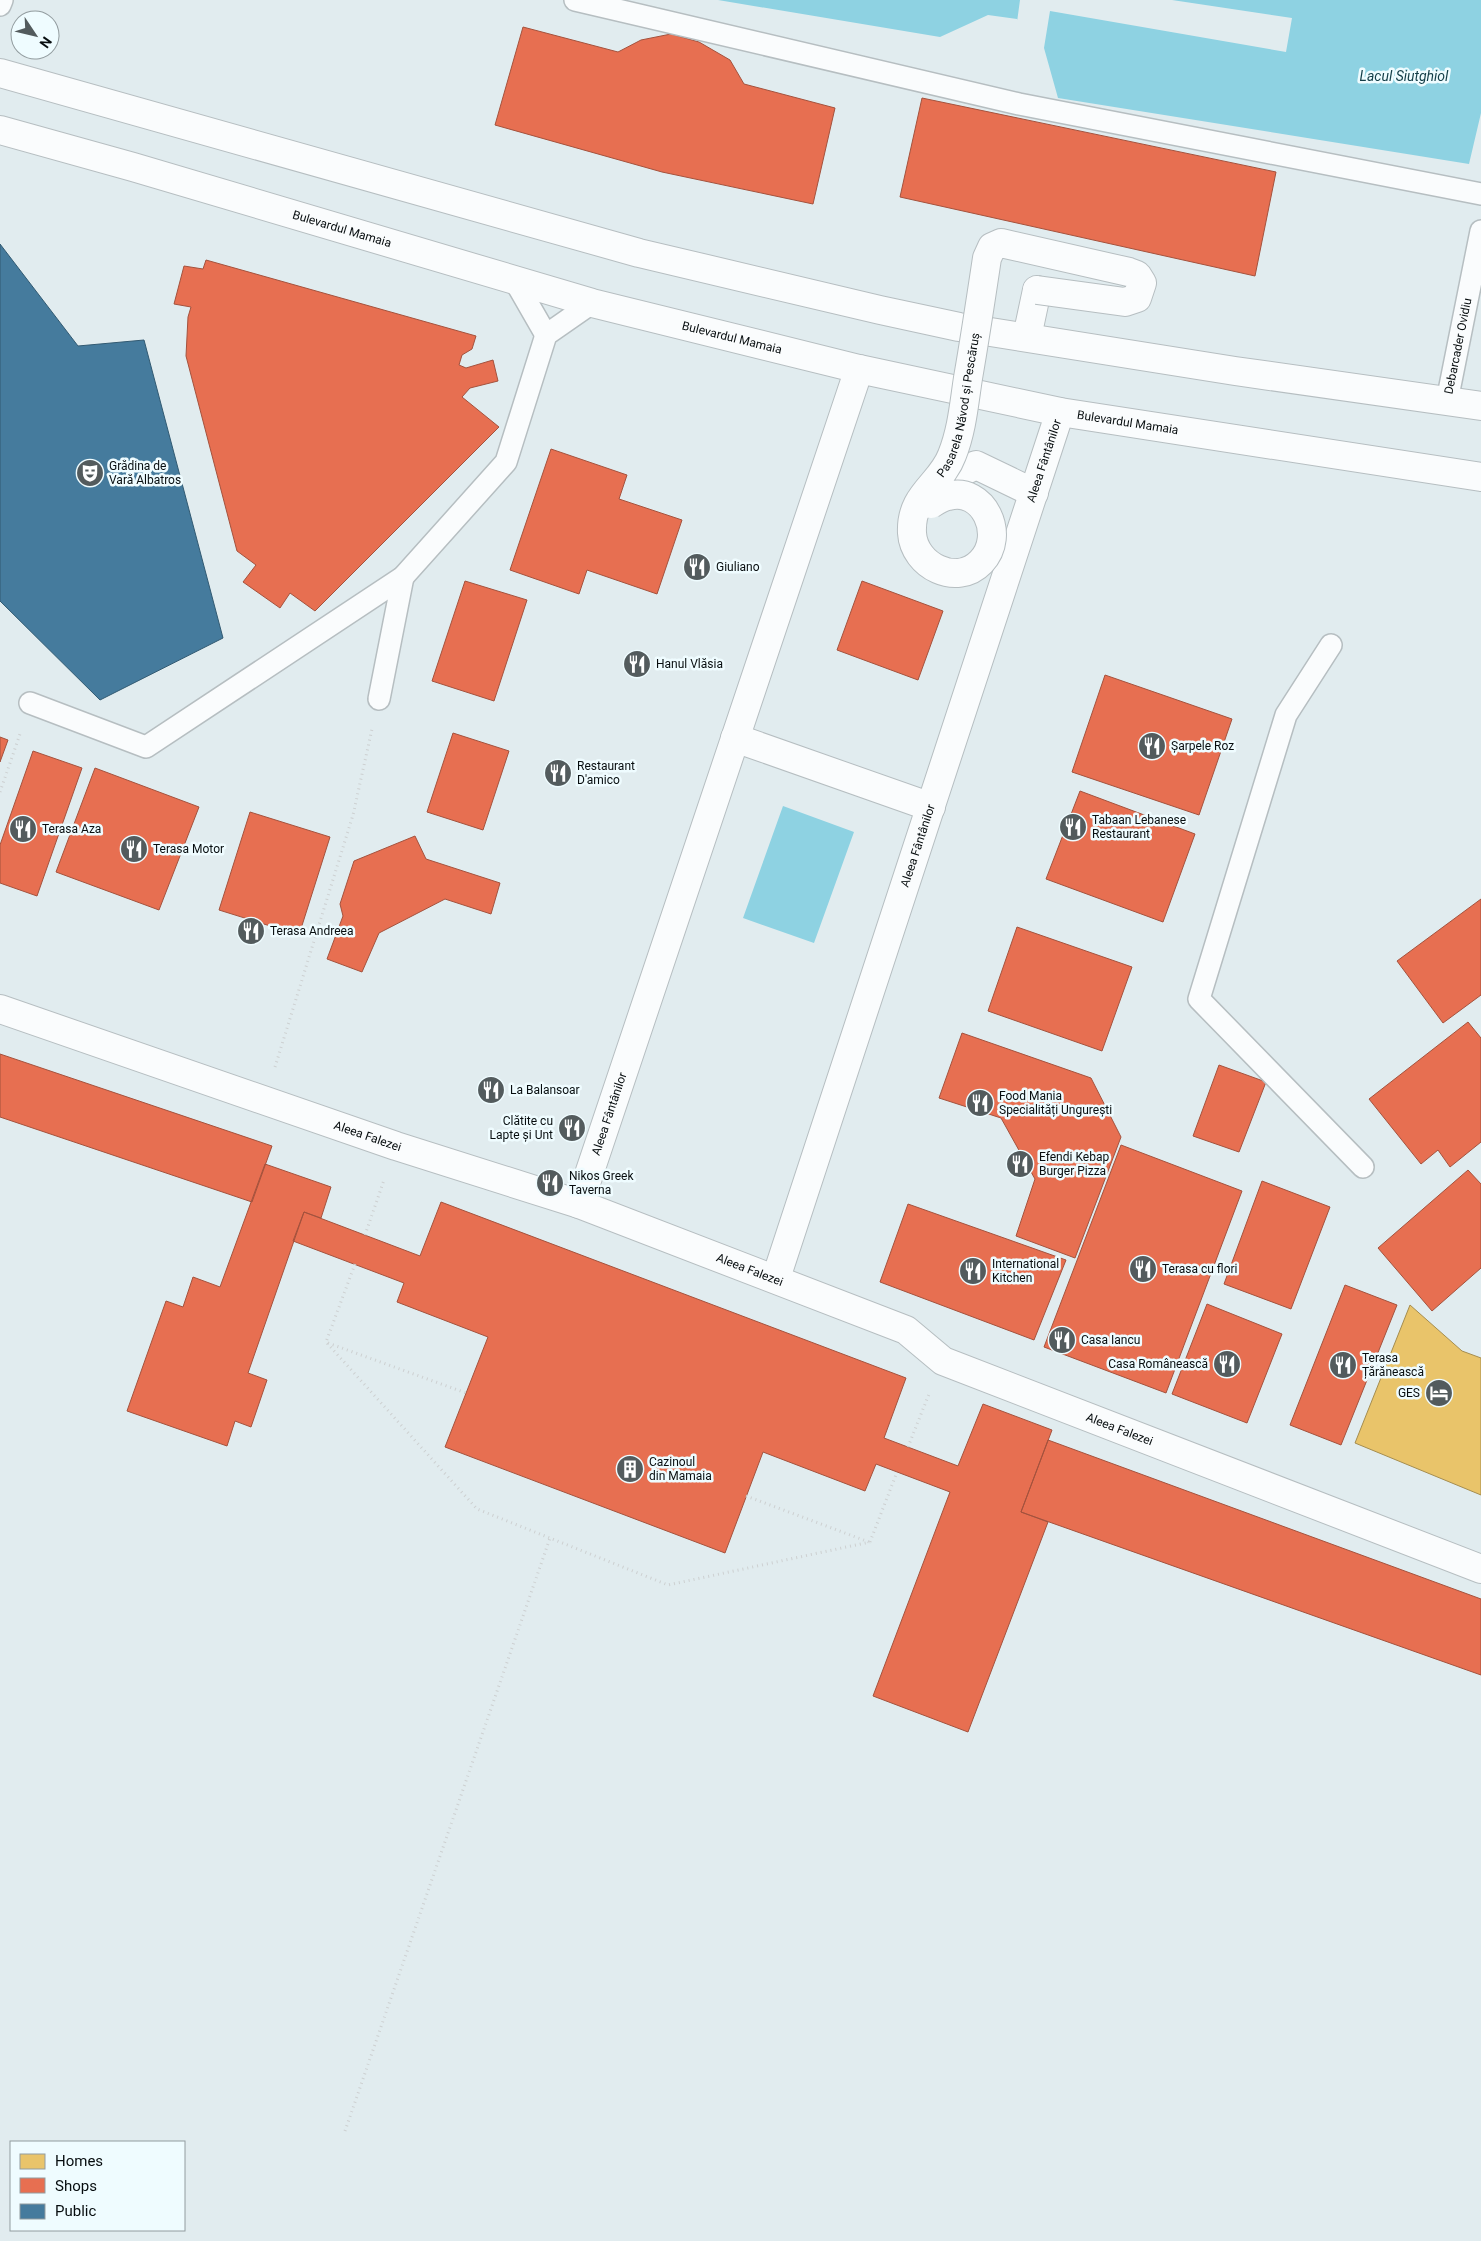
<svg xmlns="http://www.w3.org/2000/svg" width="1481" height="2241" viewBox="0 0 1481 2241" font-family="Roboto,sans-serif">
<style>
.water{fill:#8ed2e2}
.pier{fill:#e1ecef}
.homes{fill:#e9c46a;stroke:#a58d4f}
.shops{fill:#e76f51;stroke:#a4523d}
.public{fill:#457b9d;stroke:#325a72}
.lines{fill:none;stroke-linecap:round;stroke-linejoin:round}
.lane-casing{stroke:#b6bec1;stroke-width:24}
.street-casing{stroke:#b6bec1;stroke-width:30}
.secondary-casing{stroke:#b6bec1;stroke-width:30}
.path{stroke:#cdd0d1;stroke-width:3;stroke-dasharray:1 4;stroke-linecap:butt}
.lane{stroke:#fafcfd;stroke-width:21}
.street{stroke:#fafcfd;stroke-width:28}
.secondary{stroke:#fafcfd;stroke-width:28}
.street-bridge-casing{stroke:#b6bec1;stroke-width:30;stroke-linecap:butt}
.street-bridge{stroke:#fafcfd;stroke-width:28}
.labels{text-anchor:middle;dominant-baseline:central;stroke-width:5;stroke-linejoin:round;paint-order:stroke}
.street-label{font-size:12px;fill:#070d0f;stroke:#effcff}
.poi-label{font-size:12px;fill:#070d0f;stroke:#effcff;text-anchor:start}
.water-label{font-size:14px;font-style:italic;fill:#123d47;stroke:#effcff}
</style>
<rect width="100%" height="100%" fill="#e1ecef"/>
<!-- water -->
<path class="water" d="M718 0H1481V113L1469 164 1058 98 1044 48 1017 19 988 15 940 37Z
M783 806 854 832 814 943 743 918Z"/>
<!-- pier -->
<path class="pier" d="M1020 0H1172L1292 18 1286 52 1050 11 1043 54 1041 49 1017 22Z"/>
<!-- homes -->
<path class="homes" d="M1410 1305 1462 1351 1481 1358V1495L1355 1443Z"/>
<!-- shops -->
<path class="shops" d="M523 27 618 52 641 40 671 34 699 42 730 60 744 84 835 108 813 204 662 172 495 125Z
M922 98 1276 172 1255 276 900 197Z
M206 260 476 336 472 349 462 355 459 365 466 368 493 360 498 381 470 388 462 397 499 427 315 611 290 593 280 608 243 582 256 565 237 551 186 356 188 317 191 307 174 304 184 266 203 269Z
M551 449 627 475 619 499 682 520 657 594 587 570 579 594 510 570Z
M465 581 527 600 494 701 432 681Z
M862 581 943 611 918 680 837 650Z
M1105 675 1232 719 1199 815 1072 772Z
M453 733 509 751 483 830 427 812Z
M0 737 8 740 0 762Z
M33 751 82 768 37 896 0 883V845Z
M95 768 199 807 159 910 56 872Z
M1080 791 1195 834 1163 922 1046 879Z
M250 812 330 837 299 935 219 910Z
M415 836 426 859 500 883 491 914 445 899 379 933 362 972 327 959 343 916 340 904 354 861Z
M1481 899V995L1443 1023 1397 961Z
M1017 927 1132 967 1102 1051 988 1011Z
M1468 1022 1481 1038V1142L1450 1167 1438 1150 1421 1164 1369 1099Z
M962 1033 1091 1078 1121 1137 1075 1258 1016 1236 1035 1179 1001 1118 939 1098Z
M0 1054 272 1146 252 1202 0 1117Z
M1219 1065 1266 1082 1239 1152 1193 1136Z
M1121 1145 1242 1191 1166 1393 1044 1347Z
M265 1164 331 1187 321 1218 304 1212 248 1373 267 1380 251 1427 235 1421 227 1446 127 1411 166 1301 183 1307 193 1277 220 1287Z
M1468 1170 1481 1184V1268L1432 1311 1378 1248Z
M1262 1181 1330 1207 1291 1309 1224 1284Z
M441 1202 906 1378 884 1438 958 1466 983 1404 1052 1430 1021 1512 1048 1522 968 1732 873 1696 950 1492 876 1464 865 1491 763 1452 725 1553 445 1447 488 1337 397 1302 404 1283 293 1241 304 1212 420 1256Z
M908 1204 1066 1260 1034 1340 880 1282Z
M1345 1285 1397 1305 1341 1445 1290 1425Z
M1207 1304 1282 1334 1247 1423 1172 1394Z
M1048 1440 1481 1599V1675L1021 1512Z"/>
<!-- public -->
<path class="public" d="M0 244 78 346 144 340 223 638 100 700 0 601Z"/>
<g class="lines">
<!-- lane casing -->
<g class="lane-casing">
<g id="lane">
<path d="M575 0 1019 104 1481 194"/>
<path d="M0 5 2 0"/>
<path d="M515 281 546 335"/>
<path id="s1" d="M1447 401 1481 231"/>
<path d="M1331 645 1286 715 1199 999 1363 1167"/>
<path d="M379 699 403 577"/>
<path d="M30 703 146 747 403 577 506 462 546 335 592 303"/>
</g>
</g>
<!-- street casing -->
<g class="street-casing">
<g id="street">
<path d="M1027 337 1037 290"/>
<path d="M929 497 952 477 976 465 1034 493"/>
<path d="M735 738 931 807"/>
<path id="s2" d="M0 1009 396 1146 579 1204 906 1330 943 1361 1481 1569"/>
<path id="s3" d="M579 1204 859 369"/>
<path id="s4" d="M776 1278 1060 412"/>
</g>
</g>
<!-- secondary casing -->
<g class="secondary-casing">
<g id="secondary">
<path d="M0 73 639 253 880 310 959 327 1235 371 1481 406"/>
<path id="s5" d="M0 130 133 167 592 303 859 369 1060 412 1481 477"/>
</g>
</g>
<!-- path -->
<path class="path" d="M0 792 20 734
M275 1067 353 815 372 729
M365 1235 384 1180
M355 1264 326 1342 477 1509 668 1585 870 1542
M328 1343 466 1393
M908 1447 929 1394
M746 1496 869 1542
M870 1542 897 1472
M345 2131 550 1538"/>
<!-- lane -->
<use href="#lane" class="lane"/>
<!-- street -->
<use href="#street" class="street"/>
<!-- secondary -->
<use href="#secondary" class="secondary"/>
<!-- street-bridge casing -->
<g class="street-bridge-casing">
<g id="street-bridge">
<path id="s6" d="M931 504C936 501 942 497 948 496 983 486 1007 535 981 562 957 587 914 566 912 533 910 494 941 485 952 455 962 430 964 404 968 378 975 338 981 298 987 258L992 247 1001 243 1129 272 1137 275 1142 283 1137 298 1125 302 1037 290"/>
</g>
</g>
<!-- street-bridge -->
<use href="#street-bridge" class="street-bridge"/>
</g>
<!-- icons -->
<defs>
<g id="theatre-disc" transform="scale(1.4375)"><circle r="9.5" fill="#535b5d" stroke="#effcff"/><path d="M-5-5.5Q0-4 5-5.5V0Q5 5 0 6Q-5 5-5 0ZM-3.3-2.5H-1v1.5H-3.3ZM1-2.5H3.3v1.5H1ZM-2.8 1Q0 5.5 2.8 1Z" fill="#fff"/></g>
<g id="restaurant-disc" transform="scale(1.4375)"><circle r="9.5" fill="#535b5d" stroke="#effcff"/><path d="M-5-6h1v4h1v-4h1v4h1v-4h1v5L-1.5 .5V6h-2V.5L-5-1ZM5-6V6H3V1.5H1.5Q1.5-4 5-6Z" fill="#fff"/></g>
<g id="hotel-disc" transform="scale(1.4375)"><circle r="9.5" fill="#535b5d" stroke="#effcff"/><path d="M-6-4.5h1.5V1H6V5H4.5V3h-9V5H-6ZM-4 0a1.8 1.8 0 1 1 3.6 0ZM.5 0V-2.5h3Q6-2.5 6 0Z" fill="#fff"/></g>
<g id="building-disc" transform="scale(1.4375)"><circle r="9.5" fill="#535b5d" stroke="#effcff"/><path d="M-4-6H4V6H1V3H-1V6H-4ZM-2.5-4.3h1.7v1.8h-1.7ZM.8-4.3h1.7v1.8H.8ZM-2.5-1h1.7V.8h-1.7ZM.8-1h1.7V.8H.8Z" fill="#fff"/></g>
</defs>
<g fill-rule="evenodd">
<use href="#theatre-disc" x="90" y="473"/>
<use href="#restaurant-disc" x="697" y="567"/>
<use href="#restaurant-disc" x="637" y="664"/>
<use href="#restaurant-disc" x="1152" y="746"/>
<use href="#restaurant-disc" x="558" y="773"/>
<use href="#restaurant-disc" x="1073" y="827"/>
<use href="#restaurant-disc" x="23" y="829"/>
<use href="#restaurant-disc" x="134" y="849"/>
<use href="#restaurant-disc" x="251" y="931"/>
<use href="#restaurant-disc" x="491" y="1090"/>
<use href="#restaurant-disc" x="980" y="1103"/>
<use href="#restaurant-disc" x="572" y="1128"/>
<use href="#restaurant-disc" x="1020" y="1164"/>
<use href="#restaurant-disc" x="550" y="1183"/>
<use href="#restaurant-disc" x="1143" y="1269"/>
<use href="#restaurant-disc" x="973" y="1271"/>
<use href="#restaurant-disc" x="1062" y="1340"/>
<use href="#restaurant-disc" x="1227" y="1364"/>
<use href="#restaurant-disc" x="1343" y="1365"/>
<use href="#hotel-disc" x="1439" y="1393"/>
<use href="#building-disc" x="630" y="1469"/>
</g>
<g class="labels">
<!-- street labels -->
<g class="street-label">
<text stroke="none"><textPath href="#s5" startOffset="356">Bulevardul Mamaia</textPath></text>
<text stroke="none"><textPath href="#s5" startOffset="761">Bulevardul Mamaia</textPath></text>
<text stroke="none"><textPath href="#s1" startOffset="56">Debarcader Ovidiu</textPath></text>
<text stroke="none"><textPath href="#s6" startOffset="350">Pasarela Năvod și Pescăruș</textPath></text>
<text stroke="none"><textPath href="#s5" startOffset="1166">Bulevardul Mamaia</textPath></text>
<text stroke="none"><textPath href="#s4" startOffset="860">Aleea Fântânilor</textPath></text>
<text stroke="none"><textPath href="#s4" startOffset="455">Aleea Fântânilor</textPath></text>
<text stroke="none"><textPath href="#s3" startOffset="95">Aleea Fântânilor</textPath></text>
<text stroke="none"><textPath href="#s2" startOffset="389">Aleea Falezei</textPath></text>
<text stroke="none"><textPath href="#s2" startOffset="794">Aleea Falezei</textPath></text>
<text stroke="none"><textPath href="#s2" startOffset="1199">Aleea Falezei</textPath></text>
</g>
<!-- poi labels -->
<g class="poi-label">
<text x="109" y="466">Grădina de<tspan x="109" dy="14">Vară Albatros</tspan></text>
<text x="716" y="567">Giuliano</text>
<text x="656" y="664">Hanul Vlăsia</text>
<text x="1171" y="746">Șarpele Roz</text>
<text x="577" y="766">Restaurant<tspan x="577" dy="14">D'amico</tspan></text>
<text x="1092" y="820">Tabaan Lebanese<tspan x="1092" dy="14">Restaurant</tspan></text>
<text x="42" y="829">Terasa Aza</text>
<text x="153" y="849">Terasa Motor</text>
<text x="270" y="931">Terasa Andreea</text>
<text x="510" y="1090">La Balansoar</text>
<text x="999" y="1096">Food Mania<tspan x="999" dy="14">Specialități Ungurești</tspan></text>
<text x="553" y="1121" text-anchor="end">Clătite cu<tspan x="553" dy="14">Lapte și Unt</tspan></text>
<text x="1039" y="1157">Efendi Kebap<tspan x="1039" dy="14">Burger Pizza</tspan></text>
<text x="569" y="1176">Nikos Greek<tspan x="569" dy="14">Taverna</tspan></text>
<text x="992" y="1264">International<tspan x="992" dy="14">Kitchen</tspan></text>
<text x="1162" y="1269">Terasa cu flori</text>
<text x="1081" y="1340">Casa Iancu</text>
<text x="1362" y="1358">Terasa<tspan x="1362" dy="14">Țărănească</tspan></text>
<text x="1208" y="1364" text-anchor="end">Casa Românească</text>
<text x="1420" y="1393" text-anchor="end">GES</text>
<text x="649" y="1462">Cazinoul<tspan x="649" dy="14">din Mamaia</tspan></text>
</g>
<!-- water labels -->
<g class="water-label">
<text x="1404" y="76">Lacul Siutghiol</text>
</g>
</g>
<!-- legend -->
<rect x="10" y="2141" width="175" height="90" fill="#effcff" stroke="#929c9f"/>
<rect x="20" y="2154" width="25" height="15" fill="#e9c46a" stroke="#929c9f"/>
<text x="55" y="2166" font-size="15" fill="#070d0f">Homes</text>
<rect x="20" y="2178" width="25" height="15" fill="#e76f51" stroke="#929c9f"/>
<text x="55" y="2191" font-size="15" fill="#070d0f">Shops</text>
<rect x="20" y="2204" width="25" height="15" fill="#457b9d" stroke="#929c9f"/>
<text x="55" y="2216" font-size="15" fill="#070d0f">Public</text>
<!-- north arrow -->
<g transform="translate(35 35) rotate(125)"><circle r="24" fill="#effcff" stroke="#929c9f"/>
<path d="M0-4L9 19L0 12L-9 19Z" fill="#535b5d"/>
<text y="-8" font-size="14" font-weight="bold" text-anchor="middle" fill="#070d0f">N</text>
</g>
</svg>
